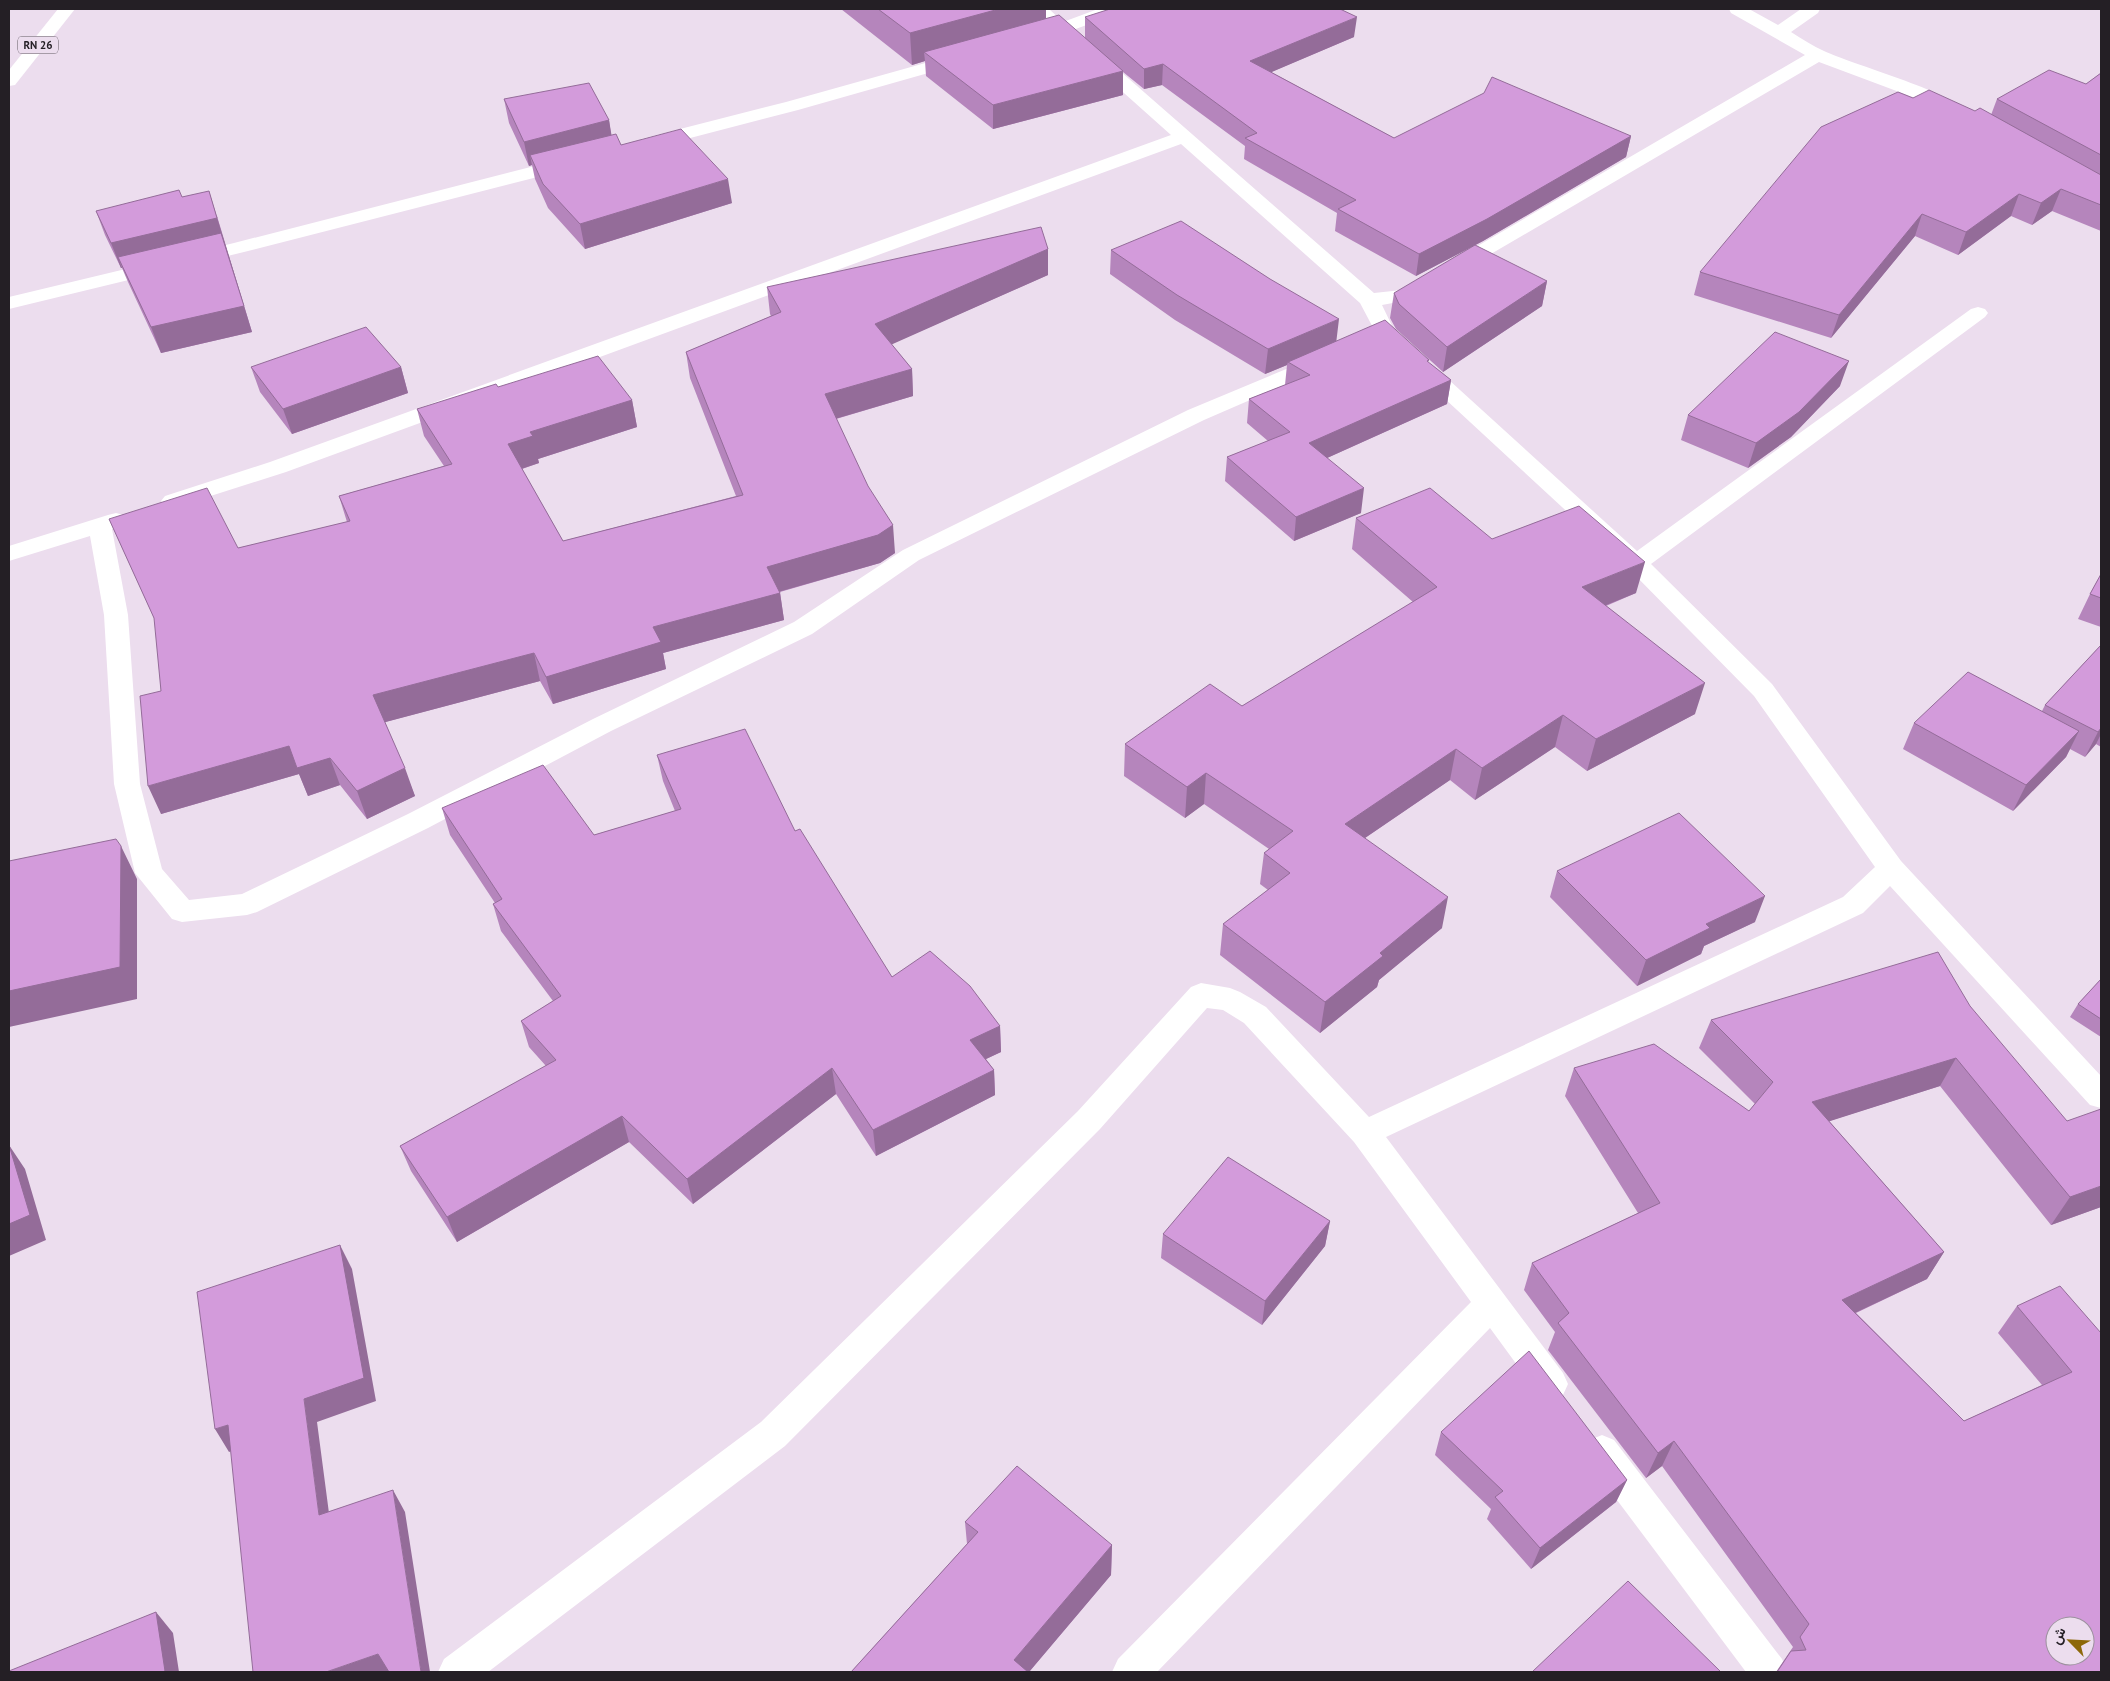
<svg xmlns="http://www.w3.org/2000/svg" width="2110" height="1681" viewBox="0 0 2110 1681" font-family="'PT Sans',Vazirmatn,sans-serif">
<style>
.lines{fill:none;stroke-linecap:round;stroke-linejoin:round}
.minor{fill:#fff;fill-rule:evenodd}
.primary{fill:#fff;fill-rule:evenodd}
.wall{fill:#b585bc}
.shaded-wall{fill:#946c99}
.building{fill:#d39bdb;stroke:#946c99;fill-rule:evenodd}
.labels{text-anchor:middle;dominant-baseline:central;stroke-width:4;stroke-linejoin:round;paint-order:stroke}
.shield{fill:#ecddee;stroke:#605861;stroke-width:1}
.shield-label{font-size:11px;font-weight:bold;fill:#241f25}
</style>
<rect width="100%" height="100%" fill="#ecddee"/>
<g class="lines">
<!-- minor -->
<path class="minor" d="M1031 9H1049L1063 22 1098 9H1121L1119 13 1073 30 1374 293 1402 290 1805 55 1731 13 1729 9H1749L1778 25 1801 9H1820L1818 13 1791 32C1802 39 1813 46 1824 51 1851 64 1952 92 1965 111L1962 115 1956 116 1950 115 1926 102 1819 62 1414 299 1382 305 1394 330 1637 551 1971 309 1978 307 1985 309 1988 313 1985 317 1651 564 1772 684 1901 861 2101 1076V1108L2090 1105 1890 886 1863 913 1386 1137 1563 1373 1568 1384 1563 1395 1551 1400 1539 1395 1490 1328 1157 1672H1112L1118 1659 1471 1302 1354 1142 1244 1023 1223 1010 1207 1008 1100 1129 785 1446 488 1672H438L444 1659 761 1422 1078 1111 1191 987 1201 983 1230 988 1240 992 1266 1007 1369 1117 1843 897 1875 867 1754 696 1628 568 1378 337 1360 303 1181 144 286 472 173 508 165 506 161 501 165 496 270 462 1171 135 1059 35 1046 39 1040 38 1037 34 1040 30 1049 27Z
M961 53 967 54 970 58 967 62 798 110 648 149 641 147 639 143 641 139 786 102Z
M570 157 577 159 579 163 577 167 244 252 9 309V297L234 243Z
M1320 355 1328 356 1331 361 1328 366 1204 420 919 560 812 634 611 731 428 828 257 912 247 915 182 922 172 919 135 873 114 784 104 615 90 536 9 561V546L108 515 116 513 124 515 128 520 124 525 112 529 128 615 140 784 162 869 189 900 242 894 408 814 593 719 794 622 903 550 1188 410Z
M1602 1435 1614 1440 1782 1659 1788 1672H1746L1590 1464 1584 1452 1590 1440Z"/>
<!-- primary -->
<path class="primary" d="M58 9H75L15 85 9 86V70Z"/>
</g>
<!-- wall -->
<path class="wall" d="M841 9H1046V18L1085 38V17L1354 37 1271 72 1394 138 1631 136 1626 157 1483 241 1416 276 1335 231 1337 213 1244 159 1245 146 1162 85 1144 89 1123 72V95L993 129 926 76 925 61 912 65Z
M2101 73V231L2052 211 2032 225 2011 216 1958 255 1915 236 1831 338 1694 295 1700 272 1913 98 1991 115 1997 99 2086 84Z
M504 99 609 120 611 135 621 145 732 203 585 249 548 208 535 179 532 165 529 166 509 123Z
M182 197 217 216 252 332 161 353 128 282 122 268H121L105 235 96 211Z
M1048 249V275L891 344 912 369 913 396 836 419 895 553 880 563 780 592 784 620 663 653 666 669 553 704 540 681 385 722 415 796 367 819 340 785 308 796 299 774 161 814V691L155 620 109 519 238 548 347 522 339 496 444 466 424 436 417 409 498 387 632 400 637 427 538 459 539 463 522 469 563 541 736 496 690 378 686 352 771 316 770 314 767 287Z
M1111 250 1337 341 1429 360 1428 362 1451 380 1447 404 1327 458 1361 513 1294 541 1225 481 1227 457 1268 441 1247 423 1249 399 1285 385 1287 365 1265 374 1175 320 1110 274Z
M1547 281 1542 306 1443 372 1396 329 1390 318 1394 293Z
M251 367H401L408 393 292 434 260 392Z
M1840 386 1791 437 1748 468 1681 440 1688 415Z
M1356 518 1492 539 1636 593 1606 606 1695 714 1587 771 1555 747 1475 800 1450 780 1365 838 1442 928 1379 980 1377 987 1320 1033 1220 955 1223 924 1268 890 1260 884 1264 853 1269 849 1204 804 1185 818 1124 776 1125 744 1242 706 1413 602 1352 549Z
M2101 574V627L2078 619 2090 594Z
M2101 645V747L2096 744 2085 757 2070 749 2066 757 2013 811 1903 749 1914 723 2042 711 2045 705Z
M657 755 795 831 892 977 1000 1026 1001 1052 986 1059 994 1070 995 1095 876 1156 836 1094 693 1204 629 1142 457 1242 411 1171 400 1146 546 1066 529 1047 521 1021 553 1001 501 931 493 904 495 903 450 835 442 808 594 835 675 811 663 781Z
M1557 871 1755 922 1704 946 1701 954 1637 986 1550 897Z
M2101 979V1037L2070 1017 2078 1004Z
M1970 1006 2101 1207 2051 1225 1940 1086 1829 1121 1944 1252 1927 1279 1856 1313 1964 1421 2042 1385 1998 1333 2017 1306 2101 1333V1672H1776L1793 1647 1662 1466 1646 1478 1548 1350 1555 1332 1524 1290 1532 1263 1638 1213 1565 1096 1574 1068 1749 1111 1755 1104 1699 1048 1711 1020Z
M1330 1221 1325 1246 1262 1325 1161 1258 1163 1234Z
M1441 1432 1627 1480 1616 1502 1531 1569 1487 1519 1491 1509 1435 1455Z
M965 1522 1112 1545 1111 1575 1029 1672H851L967 1544Z"/>
<!-- shaded-wall -->
<path class="shaded-wall" d="M999 9H1046V27L924 52 925 61 912 65 910 33Z
M1357 17 1354 37 1248 82 1250 61Z
M1163 64 1162 85 1144 89V69Z
M1123 71V95L993 129V105Z
M609 120 613 144 530 155 532 165 529 166 524 142Z
M1631 136 1626 157 1483 241 1416 276 1419 254Z
M728 179 732 203 585 249 580 224Z
M2061 189 2052 211 2032 225 2041 203Z
M209 191 252 332 161 353 151 327 118 257 122 268H121L111 243Z
M2019 194 2011 216 1958 255 1966 232Z
M1922 214 1915 236 1831 338 1839 315Z
M1048 249V275L877 351 875 324Z
M1547 281 1542 306 1443 372 1447 347Z
M1339 319 1336 344 1288 362 1287 365 1265 374 1268 349Z
M1849 361 1840 386 1791 437 1748 468 1756 443Z
M401 367 408 393 292 434 283 409Z
M912 369 913 396 828 421 825 394Z
M1451 380 1447 404 1307 467 1309 443Z
M632 400 637 427 538 459 539 463 515 471 508 444 530 432Z
M1364 488 1361 513 1294 541 1296 517Z
M893 525 895 553 880 563 771 594 767 567Z
M1645 562 1636 593 1574 618 1582 587Z
M780 593 784 620 663 653 666 669 553 704 546 677 653 627Z
M534 653 540 681 382 723 373 695Z
M1705 683 1695 714 1587 771 1596 739Z
M1563 715 1555 747 1475 800 1482 768Z
M2101 728V734L2096 744 2085 757 2098 732Z
M2079 731 2066 757 2013 811 2026 785Z
M289 746 330 758 340 785 308 796 299 774 161 814 148 786Z
M1456 749 1450 780 1340 855 1345 824Z
M405 768 415 796 367 819 357 791Z
M1206 773 1204 804 1185 818 1187 787Z
M121 846 137 879V999L9 1027V991Z
M1765 896 1755 922 1704 946 1701 954 1637 986 1646 960 1706 924Z
M1448 897 1442 928 1379 980 1377 987 1320 1033 1325 1002 1380 953Z
M1000 1026 1001 1052 971 1066 970 1040Z
M1956 1058 1940 1086 1799 1131 1812 1102Z
M832 1068 836 1094 693 1204 687 1179Z
M994 1070 995 1095 876 1156 873 1130Z
M622 1116 629 1142 457 1242 447 1217Z
M9 1145 25 1169 46 1240 9 1256Z
M2101 1186V1207L2051 1225 2070 1197Z
M1330 1221 1325 1246 1262 1325 1265 1301Z
M340 1245 352 1269 376 1401 317 1422 332 1536 319 1515 304 1399Z
M1944 1252 1927 1279 1827 1326 1842 1300Z
M228 1425 243 1447 229 1452 215 1429Z
M1674 1441 1662 1466 1646 1478 1658 1453Z
M1627 1480 1616 1502 1531 1569 1540 1548Z
M393 1490 405 1512 430 1672H421Z
M1112 1545 1111 1575 1029 1672H1015L1014 1660Z
M156 1612 173 1633 179 1672H162Z
M378 1654 390 1672H326Z"/>
<!-- building -->
<path class="building" d="M878 9H999L910 33Z
M1110 9H1340L1357 17 1250 61 1394 138 1484 93 1492 77 1631 136 1487 219 1419 254 1338 209 1356 200 1245 138 1257 133 1163 64 1144 69 1085 17Z
M1059 15 1123 71 993 105 924 52Z
M2049 70 2086 84 2101 73V155L1997 99Z
M589 83 609 120 524 142 504 99Z
M1929 90 1975 111 1980 108 2101 175V205L2061 189 2041 203 2019 194 1966 232 1922 214 1839 315 1700 272 1821 127 1898 92 1913 98Z
M681 129 728 179 580 224 543 184 530 155 616 134 621 145Z
M179 190 182 197 209 191 217 218 111 243 96 211Z
M1181 221 1270 279 1339 319 1268 349 1177 295 1111 250Z
M1041 227 1048 249 875 324 912 369 825 394 868 486 893 525 878 535 767 567 780 593 653 627 661 642 546 677 534 653 373 695 405 768 357 791 330 758 297 768 289 746 148 786 140 696 161 691 154 618 109 519 207 488 238 548 350 521 339 496 452 464 417 409 496 384 498 387 598 356 632 400 530 432 533 436 508 444 563 541 743 495 686 352 781 312 767 287Z
M221 233 244 306 151 327 118 257Z
M1475 245 1547 281 1447 347 1399 304 1394 293Z
M1385 320 1429 360 1427 361 1451 380 1309 443 1364 488 1296 517 1227 457 1290 432 1249 399 1310 375 1288 362Z
M366 327 401 367 283 409 251 367Z
M1775 332 1849 361 1799 412 1756 443 1688 415Z
M1430 488 1492 539 1579 506 1645 562 1582 587 1705 683 1596 739 1563 715 1482 768 1456 749 1345 824 1448 897 1380 953 1383 956 1325 1002 1223 924 1290 873 1264 853 1293 831 1206 773 1187 787 1125 744 1210 684 1242 706 1437 587 1356 518Z
M2101 574V598L2090 594Z
M2101 645V728L2098 732 2045 705Z
M1968 672 2079 731 2026 785 1914 723Z
M745 729 795 831 800 829 892 977 930 951 970 986 1000 1026 970 1040 994 1070 873 1130 832 1068 687 1179 622 1116 447 1217 400 1146 556 1060 521 1021 561 996 493 904 502 899 442 808 543 765 594 835 681 809 657 755Z
M1679 813 1765 896 1706 924 1710 928 1646 960 1557 871Z
M116 839 121 846 120 967 9 991V861Z
M1938 952 1970 1006 2067 1121 2101 1109V1186L2070 1197 1956 1058 1812 1102 1944 1252 1842 1300 1964 1421 2072 1372 2017 1306 2060 1286 2101 1333V1672H1777L1791 1651 1806 1650 1800 1637 1809 1624 1674 1441 1658 1453 1558 1323 1569 1313 1532 1263 1660 1203 1574 1068 1654 1044 1749 1111 1773 1082 1711 1020ZM2055 1626H2085V1656H2055Z
M2101 979V1019L2078 1004Z
M9 1145 30 1215 9 1224Z
M1228 1157 1330 1221 1265 1301 1163 1234Z
M340 1245 364 1378 304 1399 319 1515 393 1490 421 1672H389L378 1654 326 1672H253L228 1425 215 1429 197 1292Z
M1529 1351 1627 1480 1540 1548 1495 1497 1503 1491 1441 1432Z
M1017 1466 1112 1545 1014 1660 1028 1672H851L978 1532 965 1522Z
M1628 1581 1721 1672H1532Z
M156 1612 165 1671 162 1672H9V1671Z"/>
<g class="labels">
<!-- shield labels -->
<rect class="shield" x="18" y="36.5" width="40" height="17" rx="4"/>
<g class="shield-label">
<text x="38" y="45">RN 26</text>
</g>
</g>
<!-- border -->
<rect width="2110" height="1681" fill="none" stroke="#241f25" stroke-width="20"/>
<!-- north arrow -->
<g transform="translate(2070 1641) rotate(294)"><circle r="24" fill="#ecddee" stroke="#9c919e"/>
<path d="M0-4L9 19L0 12L-9 19Z" fill="#8d680a"/>
<text y="-8" font-size="14" font-weight="bold" text-anchor="middle" fill="#241f25">ش</text>
</g>
</svg>
